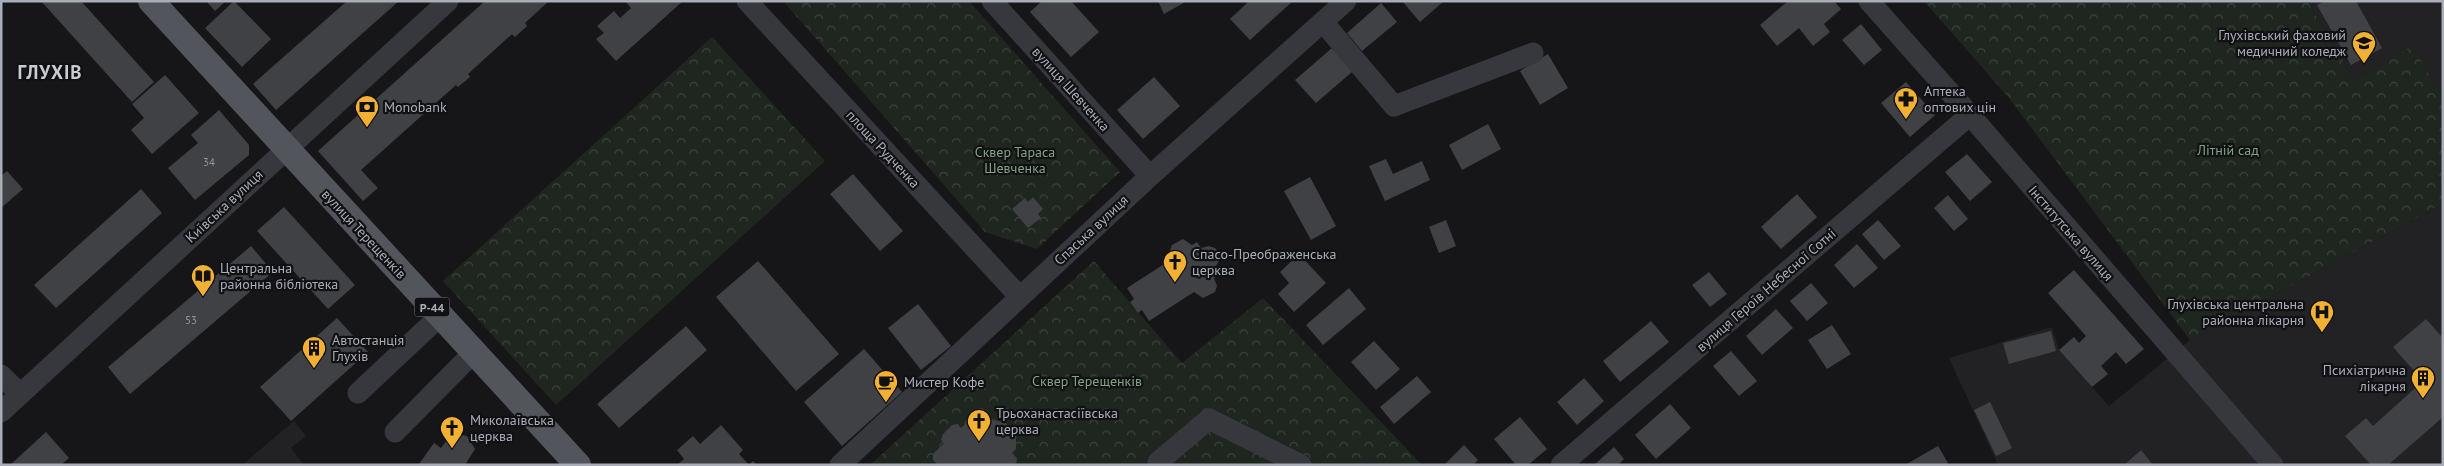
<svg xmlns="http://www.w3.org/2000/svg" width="2444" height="466" viewBox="0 0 2444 466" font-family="'PT Sans',sans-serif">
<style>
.built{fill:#222225}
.park{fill:url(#park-crowns)}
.building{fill:#404145}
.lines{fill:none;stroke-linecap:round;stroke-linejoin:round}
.minor{stroke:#37383d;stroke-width:21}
.major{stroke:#53555c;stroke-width:26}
.labels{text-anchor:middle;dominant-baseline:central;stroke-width:4.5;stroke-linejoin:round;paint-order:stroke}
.number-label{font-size:11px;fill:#8e929b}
.shield{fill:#111113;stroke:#7b7e86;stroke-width:1}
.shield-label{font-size:12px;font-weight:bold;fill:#a8adb8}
.poi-label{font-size:14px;fill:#a8adb8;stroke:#111113;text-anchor:start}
.street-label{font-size:14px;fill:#a8adb8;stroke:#111113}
.park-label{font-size:14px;fill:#7fa381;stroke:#111113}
.district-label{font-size:19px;font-weight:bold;letter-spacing:1px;fill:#c9ccd4;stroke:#111113}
</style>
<defs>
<pattern id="park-crowns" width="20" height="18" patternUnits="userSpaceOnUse" patternTransform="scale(1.25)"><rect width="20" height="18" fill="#1e261f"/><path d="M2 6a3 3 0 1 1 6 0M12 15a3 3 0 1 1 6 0" fill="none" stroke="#3c433d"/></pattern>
</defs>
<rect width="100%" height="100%" fill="#161618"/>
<!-- built -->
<path class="built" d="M2307 1H2443V97L2412 46 2355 81Z
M2443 204V465H1998L1949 358 2052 327 2059 350 2109 406 2190 340Z
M294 421 306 436 291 448 304 465H242Z"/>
<!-- park -->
<path class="park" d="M783 1H969L1120 172 1037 249 985 232Z
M1924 1H2307L2355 81 2412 46 2443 97V204L2190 340 2009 98Z
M712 37 825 161 556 405 443 281Z
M1094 261 1182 363 1263 298 1422 465H870Z"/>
<!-- building -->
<path class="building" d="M41 1H81L154 82 132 102Z
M206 1H226L215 11Z
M234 1 271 39 242 67 205 28Z
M347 1H399L276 110 253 84Z
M485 1H549L525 23 527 26 515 37 512 34 468 74 470 77 458 87 456 85 361 170 378 188 363 201 318 151Z
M625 1H683L616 61 596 39 604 33 597 26 614 11 620 18 631 8Z
M1042 1H1071L1099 32 1071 57 1030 12Z
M1158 1H1187L1164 14Z
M1246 1H1293L1250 40 1230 19 1247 3Z
M1402 1H1444L1420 22Z
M1788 1H1834L1841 9 1824 24 1830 32 1813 46 1799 28 1777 46 1760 25Z
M2325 1H2356L2382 48 2351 65 2317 5Z
M1381 3 1397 22 1362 51 1347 33Z
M1861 24 1882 50 1864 65 1842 40Z
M1332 48 1352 72 1316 103 1295 80Z
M1548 54 1568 88 1540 105 1520 71Z
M165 75 199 113 152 154 131 130 144 118 132 104Z
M1154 77 1180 106 1143 139 1117 110Z
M1906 82 1935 115 1910 137 1881 103Z
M219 110 249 145V155L195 200 168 168 198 143 191 135Z
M1488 124 1501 149 1462 170 1449 145Z
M1967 154 1992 182 1970 201 1945 172Z
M1386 159 1393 174 1422 161 1430 180 1385 201 1369 166Z
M7 171 23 189 1 208V176Z
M853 174 903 231 880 251 830 194Z
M1310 177 1336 226 1311 240 1284 191Z
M141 189 162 213 56 308 34 285Z
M1797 194 1817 217 1781 249 1761 227Z
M1948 195 1968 219 1954 231 1934 208Z
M1033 197 1043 209 1038 214 1041 218 1028 228 1012 209 1025 198 1028 202Z
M284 207 355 285 328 309 257 231Z
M1446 220 1456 246 1439 253 1429 227Z
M1878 220 1901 246 1884 260 1862 234Z
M1183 239 1192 245 1197 242 1201 248 1209 246 1215 248 1219 252 1220 259 1215 268 1219 275 1214 278 1217 286 1215 292 1203 298 1194 292 1149 321 1142 310 1138 313 1130 302 1134 299 1127 288 1172 259 1170 251 1172 245Z
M1857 244 1878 268 1854 288 1834 265Z
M251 246 273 272 130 394 108 367Z
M1299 254 1326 283 1294 312 1278 294 1289 283 1280 272Z
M758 261 839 354 796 391 716 297Z
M2074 270 2144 349 2126 364 2116 352 2101 366 2108 374 2092 387 2059 350 2074 337 2079 343 2086 336 2048 293Z
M1709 272 1727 294 1710 307 1692 285Z
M1811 283 1828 303 1807 321 1790 301Z
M1349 288 1366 309 1323 345 1306 325Z
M918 304 951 346 921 370 888 328Z
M1776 309 1793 328 1762 355 1746 336Z
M337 318 368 352 291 421 260 387Z
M2426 319 2443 338V417L2388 465H2371L2345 436 2366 418 2373 426 2423 381 2393 347Z
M1651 321 1669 342 1620 382 1603 361Z
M1832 325 1851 354 1827 369 1808 340Z
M686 326 707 350 619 428 597 404Z
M2051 331 2056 351 2009 364 2003 343Z
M1374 341 1400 369 1376 390 1351 362Z
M864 349 902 392 842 446 804 402Z
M1731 351 1757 381 1739 396 1713 366Z
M1417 376 1431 392 1394 424 1380 407Z
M1584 378 1604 401 1577 425 1557 402Z
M1990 402 2012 448 1996 456 1974 410Z
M1670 404 1691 428 1656 459 1635 435Z
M972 417H979L985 424 989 420 1005 422 1016 434V449L1012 453 1017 458 1016 465H938L933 460V454L944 443 941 440 943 434 952 425 958 424 961 428Z
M1520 417 1547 449 1528 465H1516L1494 439Z
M721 425 743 450 739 454 749 465 753 461 757 465H677L684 459 677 450 693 436 700 444Z
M46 432 69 458 61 465H10Z
M452 433 467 436 475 449 465 465 419 464 434 443 441 448Z
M1464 445 1478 460 1473 465H1444Z
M1938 446 1948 463 1945 465H1905Z
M1614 447 1624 459 1618 465H1594Z
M2141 450 2153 465H2124Z"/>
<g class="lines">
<!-- minor -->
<path class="minor" d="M747 1 1019 296
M992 1 1150 176
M1869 1 1970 115 2273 465
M1323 22 1394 106 1533 53
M1 375 20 394
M358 393 440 316
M1 412 448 1
M395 432 474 352
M1158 462 1209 419 1301 465
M840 465 1150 176 1346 1
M1561 465 1970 115"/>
<!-- major -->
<path class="major" d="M151 1 578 465"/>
</g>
<!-- icons -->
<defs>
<g id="university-pin" transform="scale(1.25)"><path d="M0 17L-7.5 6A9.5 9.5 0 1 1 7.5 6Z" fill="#f2b134" stroke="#111113"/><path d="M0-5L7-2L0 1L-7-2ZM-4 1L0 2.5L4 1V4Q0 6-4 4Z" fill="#111"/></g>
<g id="pharmacy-pin" transform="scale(1.25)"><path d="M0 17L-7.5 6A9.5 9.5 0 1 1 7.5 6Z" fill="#f2b134" stroke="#111113"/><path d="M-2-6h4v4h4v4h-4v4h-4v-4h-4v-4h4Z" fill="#111"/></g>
<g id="bank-pin" transform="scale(1.25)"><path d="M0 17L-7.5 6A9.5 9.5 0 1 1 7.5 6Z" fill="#f2b134" stroke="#111113"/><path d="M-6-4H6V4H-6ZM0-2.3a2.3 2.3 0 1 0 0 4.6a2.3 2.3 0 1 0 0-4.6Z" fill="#111"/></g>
<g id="church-pin" transform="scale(1.25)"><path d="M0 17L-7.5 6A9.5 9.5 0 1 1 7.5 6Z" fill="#f2b134" stroke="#111113"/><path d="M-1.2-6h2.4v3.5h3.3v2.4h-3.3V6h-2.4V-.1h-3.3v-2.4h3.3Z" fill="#111"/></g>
<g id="library-pin" transform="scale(1.25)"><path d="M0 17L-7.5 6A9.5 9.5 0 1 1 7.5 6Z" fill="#f2b134" stroke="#111113"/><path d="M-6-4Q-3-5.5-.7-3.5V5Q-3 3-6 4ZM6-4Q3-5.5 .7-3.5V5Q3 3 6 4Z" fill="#111"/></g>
<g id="hospital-pin" transform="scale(1.25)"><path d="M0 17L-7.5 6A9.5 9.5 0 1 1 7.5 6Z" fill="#f2b134" stroke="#111113"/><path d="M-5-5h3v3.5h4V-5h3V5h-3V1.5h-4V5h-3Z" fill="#111"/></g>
<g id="building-pin" transform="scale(1.25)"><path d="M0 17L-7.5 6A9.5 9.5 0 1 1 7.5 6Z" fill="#f2b134" stroke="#111113"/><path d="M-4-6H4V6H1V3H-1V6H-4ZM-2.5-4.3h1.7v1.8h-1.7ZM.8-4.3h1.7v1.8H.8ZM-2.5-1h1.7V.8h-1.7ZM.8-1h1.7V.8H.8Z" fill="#111"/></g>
<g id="cafe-pin" transform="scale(1.25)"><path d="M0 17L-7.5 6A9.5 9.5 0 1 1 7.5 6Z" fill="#f2b134" stroke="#111113"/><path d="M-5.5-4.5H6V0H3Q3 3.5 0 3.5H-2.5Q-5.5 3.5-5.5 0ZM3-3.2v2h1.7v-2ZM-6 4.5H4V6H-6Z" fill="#111"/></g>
</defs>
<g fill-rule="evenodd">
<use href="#university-pin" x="2364" y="43"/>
<use href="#pharmacy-pin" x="1906" y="99"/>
<use href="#bank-pin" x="367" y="107"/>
<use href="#church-pin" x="1175" y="262"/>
<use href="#library-pin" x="203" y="276"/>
<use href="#hospital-pin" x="2322" y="312"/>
<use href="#building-pin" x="314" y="348"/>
<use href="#building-pin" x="2423" y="378"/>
<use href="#cafe-pin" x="886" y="382"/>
<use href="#church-pin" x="979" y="421"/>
<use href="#church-pin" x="452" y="428"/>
</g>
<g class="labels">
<!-- number labels -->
<g class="number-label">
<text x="209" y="162">34</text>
<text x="191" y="320">53</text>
</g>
<!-- shield labels -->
<rect class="shield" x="414.5" y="297.5" width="35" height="19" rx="4"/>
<g class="shield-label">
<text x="432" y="307">Р-44</text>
</g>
<!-- poi labels -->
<g class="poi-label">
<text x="2346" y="35" text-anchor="end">Глухівський фаховий<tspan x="2346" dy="16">медичний коледж</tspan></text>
<text x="1924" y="91">Аптека<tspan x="1924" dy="16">оптових цін</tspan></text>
<text x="384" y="107">Monobank</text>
<text x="1192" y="254">Спасо-Преображенська<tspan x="1192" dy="16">церква</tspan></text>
<text x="220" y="268">Центральна<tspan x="220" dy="16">районна бібліотека</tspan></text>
<text x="2304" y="304" text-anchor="end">Глухівська центральна<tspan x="2304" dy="16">районна лікарня</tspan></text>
<text x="332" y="340">Автостанція<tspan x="332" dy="16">Глухів</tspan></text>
<text x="2406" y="370" text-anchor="end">Психіатрична<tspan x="2406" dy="16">лікарня</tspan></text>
<text x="904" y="382">Мистер Кофе</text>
<text x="996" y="413">Трьоханастасіївська<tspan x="996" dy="16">церква</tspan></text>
<text x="470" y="420">Миколаївська<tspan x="470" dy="16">церква</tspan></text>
</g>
<!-- street labels -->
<g class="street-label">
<text transform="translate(1071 89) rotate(48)">вулиця Шевченка</text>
<text transform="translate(883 149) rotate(47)">площа Рудченка</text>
<text transform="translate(224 206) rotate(-43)">Київська вулиця</text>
<text transform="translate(1091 230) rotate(-43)">Спаська вулиця</text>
<text transform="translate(2071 233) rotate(49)">Інститутська вулиця</text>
<text transform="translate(364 234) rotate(47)">вулиця Терещенків</text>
<text transform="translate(1766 290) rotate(-41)">вулиця Героїв Небесної Сотні</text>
</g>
<!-- park labels -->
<g class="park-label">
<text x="2228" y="150">Літній сад</text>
<text x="1015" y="152">Сквер Тараса<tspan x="1015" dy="16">Шевченка</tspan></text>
<text x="1087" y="381">Сквер Терещенків</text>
</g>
<!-- district labels -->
<g class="district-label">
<text x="50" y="72">ГЛУХІВ</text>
</g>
</g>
<!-- border -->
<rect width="2444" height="466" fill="none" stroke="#a8adb8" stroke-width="5"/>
</svg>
